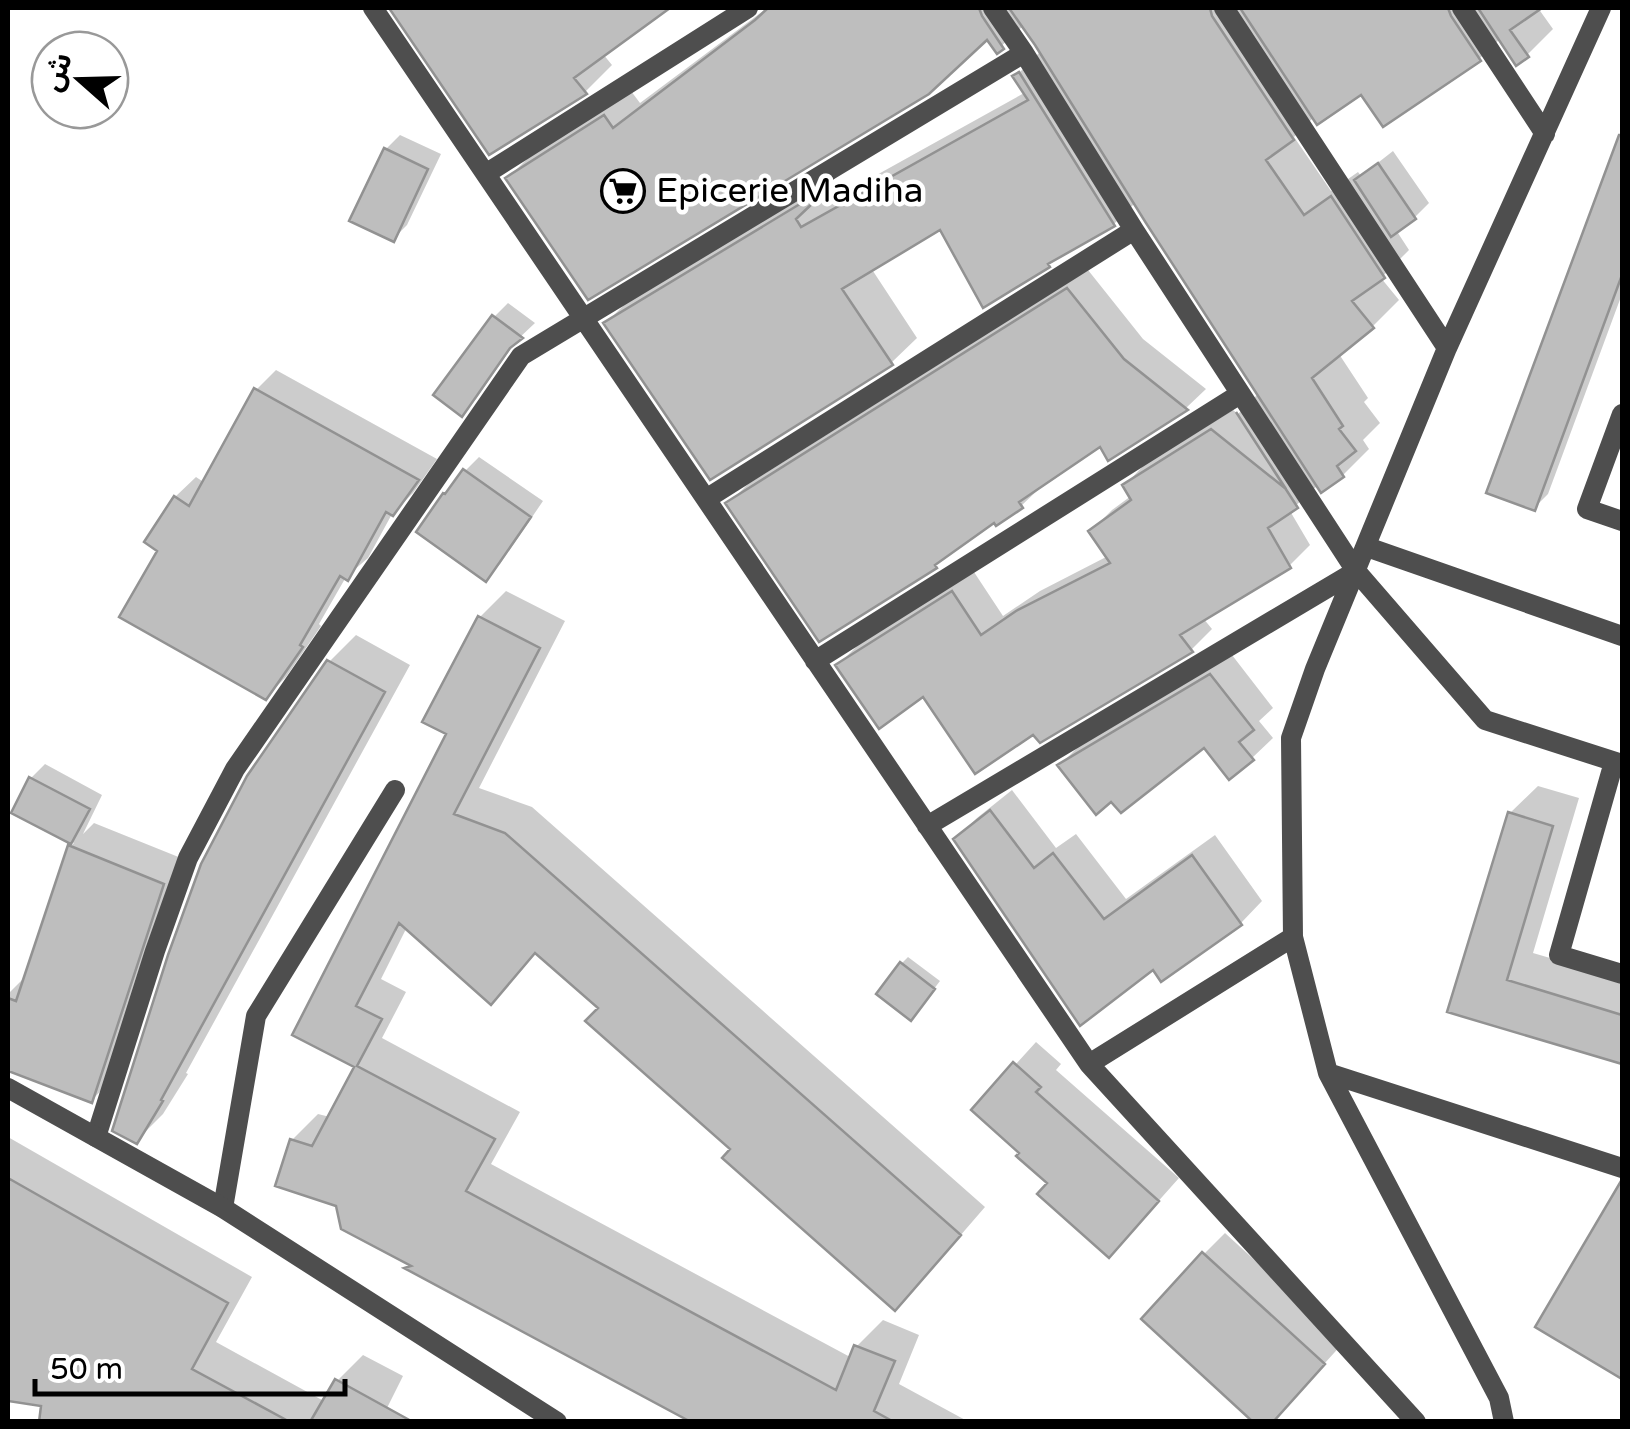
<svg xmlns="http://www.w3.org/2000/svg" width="1630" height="1429" viewBox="0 0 1630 1429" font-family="'Varela Round','Noto Sans Arabic',sans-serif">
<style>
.shadow{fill:#0003}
.building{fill:#bebebe;stroke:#929292;stroke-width:2.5}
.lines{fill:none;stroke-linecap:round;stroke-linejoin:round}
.service{stroke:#4e4e4e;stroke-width:20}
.minor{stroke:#4e4e4e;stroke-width:20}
.tertiary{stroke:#4e4e4e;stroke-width:20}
.labels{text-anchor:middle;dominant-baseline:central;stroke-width:9;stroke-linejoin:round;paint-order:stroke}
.poi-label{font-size:35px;fill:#000;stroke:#fff;text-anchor:start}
</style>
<rect width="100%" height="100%" fill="#fff"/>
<!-- shadow -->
<path class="shadow" d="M392 8H660L644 24 603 54 612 65 585 92 490 152Z
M767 8H1538L1553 29 1527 55 1501 38 1479 59 1362 91 1315 116 1294 137 1331 191 1358 172 1361 176 1393 151 1429 203 1415 217 1396 230 1409 250 1381 278 1399 300 1373 326 1339 354 1368 398 1364 402 1380 423 1363 440 1369 449 1343 475 1319 484 1290 511 1310 545 1289 566 1203 618 1212 629 1191 650 1033 731 838 665 859 644 974 572 1003 616 1040 591 1108 556 1091 531 1112 510 1131 496 1125 485 1145 464 1233 410 1238 414 1259 393 1136 202 1114 224 1056 257 1048 265 941 227 871 268 917 338 891 363 606 323 632 297 844 170 820 192 828 202 1026 92 1015 77 1042 50 1024 25 997 50 988 36 508 178 534 152 631 91 640 103Z
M1622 132V294L1548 494 1534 508 1489 492Z
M400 135 441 154 407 225 393 239 386 149Z
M1088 270 1143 339 1206 389 1186 408 1109 457 1101 444 1041 487 1021 506 995 520 950 551 935 566 729 503 748 484Z
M508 303 535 323 517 340 476 399 462 413 494 317Z
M276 370 437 459 413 493 392 514 368 558 346 577 319 624 321 626 286 677 266 697 161 550 175 497 196 477 205 483 256 390Z
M479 457 543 501 500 564 486 578 465 471Z
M506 591 565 621 479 788 532 807 985 1207 921 1281 734 1148 601 1008 537 951 491 1001 407 927 381 979 406 992 382 1038 520 1112 491 1164 852 1358 857 1346 883 1320 919 1335 899 1384 969 1422H696L408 1267 411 1263 338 1204 292 1140 318 1114 330 1117 358 1066 295 1034 449 733 480 617Z
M356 635 410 665 186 1073 188 1074 163 1114 136 1141 329 662Z
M1232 655 1273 708 1259 721 1273 738 1252 758 1205 745 1060 765 1080 745Z
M45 764 102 795 83 834 94 823 186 860 115 1076 92 1100 8 1068V994L28 974 70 847 74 843 14 812 31 778Z
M1538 786 1579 798 1533 953 1622 979V1062L1450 1010 1510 813Z
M1012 790 1056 848 1076 834 1126 899 1215 835 1262 901 1241 923 1162 979 1153 967 956 839 977 818Z
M908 957 940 981 917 1011 901 964Z
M1036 1042 1061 1064 1056 1070 1179 1178 1130 1233 1050 1183 1022 1152 974 1110Z
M8 1137 252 1277 216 1342 322 1400 326 1392 363 1355 403 1376 380 1422H41L44 1404 8 1398Z
M1622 1184V1376L1539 1326Z
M1225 1233 1344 1342 1285 1407 1204 1254Z"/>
<!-- building -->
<path class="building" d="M389 8H670L574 78 587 94 489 155Z
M768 8H979L982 16 1004 49 997 54 987 40 929 94 588 300 505 178 604 115 613 128 755 20Z
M1009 8H1210L1212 16 1294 140 1266 160 1304 215 1331 196 1385 278 1352 301 1374 328 1312 378 1343 426 1339 429 1356 451 1337 466 1344 477 1321 493 1146 223 1035 45Z
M1240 8H1448L1451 16 1481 61 1383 127 1361 95 1317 125Z
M1478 8H1542L1510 30 1529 57 1516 66Z
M1019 72 1115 226 1048 264 1050 267 983 308 940 230 842 289 893 365 710 480 603 323 833 184 796 219 801 227 1028 100 1012 76Z
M1619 135H1622V275L1535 511 1486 493Z
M384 148 428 169 394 242 349 221Z
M1378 163 1416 219 1391 237 1354 180Z
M1067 288 1124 359 1188 410 1108 461 1100 447 1019 502 1023 508 996 526 994 523 935 565 937 568 819 642 725 503Z
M492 315 523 338 510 348 462 417 433 395Z
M254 388 419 480 393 516 386 512 348 581 340 576 300 645 303 647 266 700 119 617 157 551 144 542 174 496 189 506Z
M1236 412 1298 508 1268 528 1291 568 1180 635 1193 652 1040 743 1033 735 975 774 923 697 879 729 835 665 952 591 981 635 1016 611 1110 563 1088 531 1131 500 1122 485 1211 429 1286 489Z
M463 469 531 517 486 582 416 532 443 493 445 494Z
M478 616 540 648 454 814 505 833 961 1235 895 1311 722 1158 730 1149 585 1021 598 1008 535 953 491 1005 399 923 356 1006 382 1019 357 1066 495 1139 466 1191 836 1390 854 1345 895 1361 874 1411 894 1422H691L404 1268 411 1266 341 1229 336 1206 275 1186 290 1139 312 1146 354 1067 292 1035 446 734 422 722Z
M327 660 385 692 161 1100 163 1101 137 1144 112 1131 168 955 201 864 247 776Z
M1210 674 1254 730 1239 742 1254 760 1229 780 1204 748 1121 813 1111 802 1096 815 1057 765Z
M29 777 90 809 71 844 11 813Z
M990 810 1034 868 1053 853 1104 919 1192 855 1242 925 1161 982 1153 970 1080 1026 953 839Z
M1508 812 1553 826 1507 980 1622 1015V1064L1447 1012Z
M68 845 164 884 92 1103 8 1071V998L16 1001Z
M900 962 935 989 911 1021 876 994Z
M1013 1062 1041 1087 1036 1092 1159 1201 1109 1258 1037 1194 1047 1183 1016 1156 1019 1153 971 1110Z
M8 1178 228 1303 192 1369 290 1422H39L41 1406 8 1401Z
M1621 1181H1622V1379L1535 1327Z
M1202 1252 1325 1364 1273 1422H1253L1141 1319Z
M335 1379 413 1422H310Z"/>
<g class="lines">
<!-- service -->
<path class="service" d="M223 1208 256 1016 395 790"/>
<!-- minor -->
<path class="minor" d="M373 8 1089 1064 1416 1422
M993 8 1024 53 1134 230 1356 571 1485 720 1622 764
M1224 8 1447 348
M1462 8 1545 134
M487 173 748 8
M1622 414 1587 509 1622 521
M706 499 1134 230
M1367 547 1622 636
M815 661 1240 394
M1614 762 1559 955 1622 974
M927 826 1356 571
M1089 1064 1293 937
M1328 1073 1622 1168
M96 1137 155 951 188 858 235 769 521 356 1024 53
M1504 1422 1499 1398 1328 1073 1293 937 1291 738 1315 669 1447 348 1601 8"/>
<!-- tertiary -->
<path class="tertiary" d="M8 1088 223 1208 557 1422"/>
</g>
<!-- icons -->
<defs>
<g id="supermarket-ring" transform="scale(2.25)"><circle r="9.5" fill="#fff" stroke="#000" stroke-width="1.5"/><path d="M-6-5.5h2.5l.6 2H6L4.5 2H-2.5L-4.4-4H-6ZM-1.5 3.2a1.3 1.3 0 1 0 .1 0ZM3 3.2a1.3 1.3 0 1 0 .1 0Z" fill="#000"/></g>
</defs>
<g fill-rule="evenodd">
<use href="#supermarket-ring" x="623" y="191"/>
</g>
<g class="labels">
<!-- poi labels -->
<g class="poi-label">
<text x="656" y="191">Epicerie Madiha</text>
</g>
</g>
<!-- border -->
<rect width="1630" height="1429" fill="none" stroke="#000000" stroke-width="20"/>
<!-- north arrow -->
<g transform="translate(80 80) rotate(290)"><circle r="48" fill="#ffffff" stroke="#999999" stroke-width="2.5"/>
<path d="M0-8L18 38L0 25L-18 38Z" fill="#000000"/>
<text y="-15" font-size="28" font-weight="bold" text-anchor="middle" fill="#000000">ش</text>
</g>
<!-- scale -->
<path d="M35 1379v15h310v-15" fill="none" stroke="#000000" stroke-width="5"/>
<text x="50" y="1379" font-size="30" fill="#000000" stroke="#ffffff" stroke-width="8" paint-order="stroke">50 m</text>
</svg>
